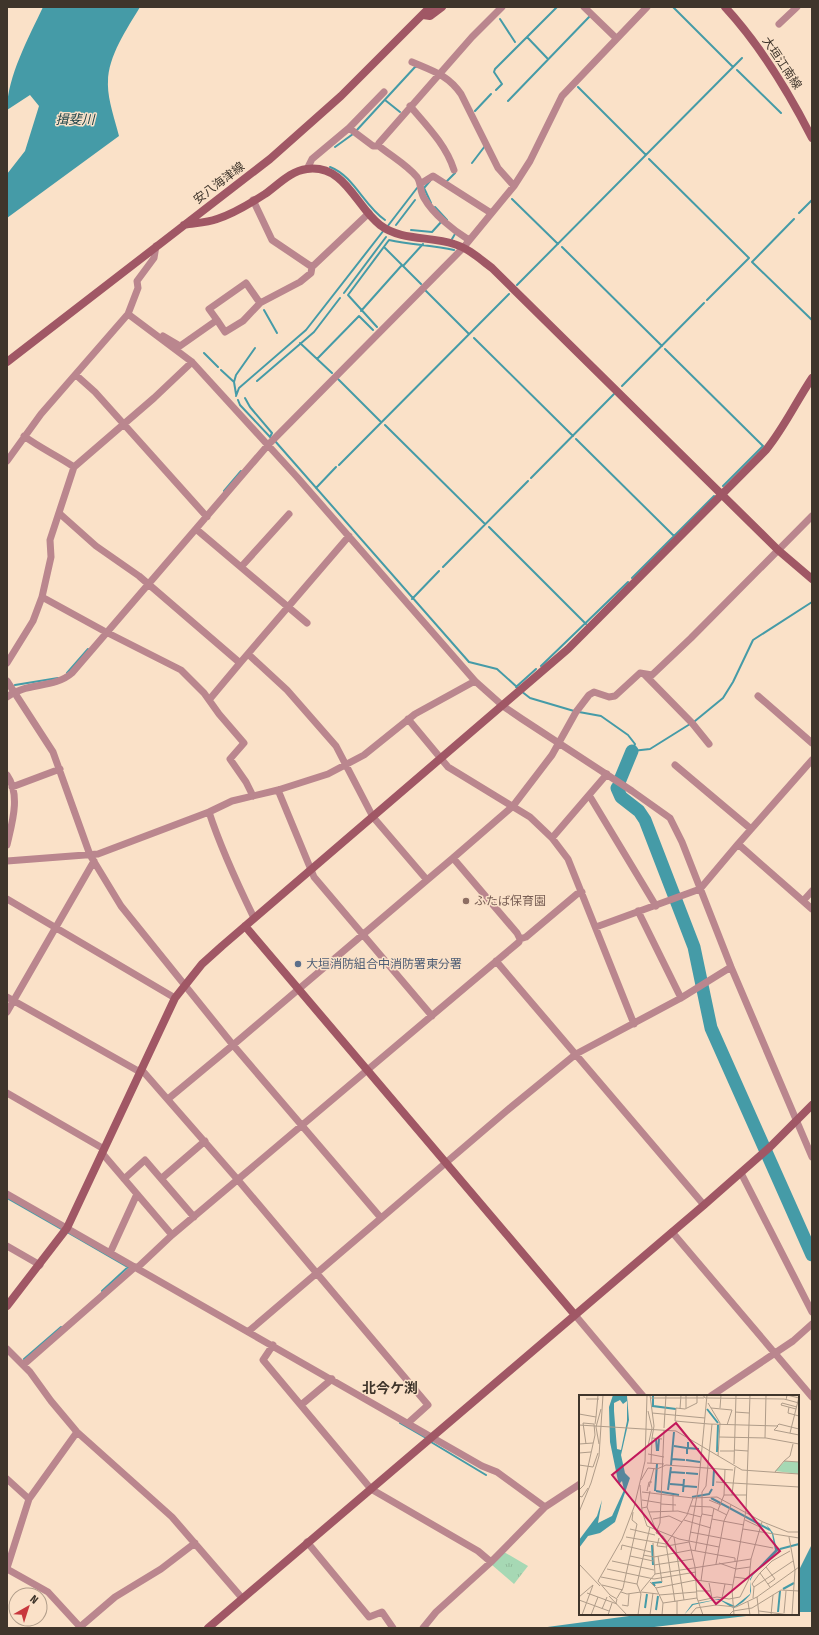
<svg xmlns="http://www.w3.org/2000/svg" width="819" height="1635" viewBox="0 0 819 1635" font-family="'Fira Sans Condensed','Noto Sans JP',sans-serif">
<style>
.grass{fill:url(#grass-tufts)}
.water{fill:#459ba7}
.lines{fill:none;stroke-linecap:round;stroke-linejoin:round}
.stream{stroke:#459ba7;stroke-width:2}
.river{stroke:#459ba7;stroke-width:13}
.street{stroke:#ba868e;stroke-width:7}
.secondary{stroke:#a05765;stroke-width:8}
.education-dot{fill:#8d6e63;stroke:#fae1c8;stroke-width:1.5}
.service-dot{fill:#5c6f8a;stroke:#fae1c8;stroke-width:1.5}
.labels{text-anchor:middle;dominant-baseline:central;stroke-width:3;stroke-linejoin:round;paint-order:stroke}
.street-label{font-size:12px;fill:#3f352b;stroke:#fae1c8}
.education-label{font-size:12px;fill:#785e54;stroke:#fae1c8;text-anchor:start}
.service-label{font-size:12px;fill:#4e5e75;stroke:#fae1c8;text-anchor:start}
.water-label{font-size:13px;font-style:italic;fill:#163e44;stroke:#fae1c8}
.quarter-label{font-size:14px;font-weight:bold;fill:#3f352b;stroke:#fae1c8}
.inset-river{fill:none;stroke:#459ba7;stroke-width:2}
.inset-road{fill:none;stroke:#af9c89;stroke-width:1}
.view{fill:#c2185b;fill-opacity:0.15;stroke:#c2185b;stroke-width:2}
.inset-edge{fill:none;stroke:#3f352b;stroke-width:2}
</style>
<defs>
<pattern id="grass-tufts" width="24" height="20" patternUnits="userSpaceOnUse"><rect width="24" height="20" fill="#a6d8b4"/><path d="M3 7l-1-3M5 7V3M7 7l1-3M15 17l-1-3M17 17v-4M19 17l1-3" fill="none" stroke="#90ba9b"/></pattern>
</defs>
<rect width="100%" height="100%" fill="#fae1c8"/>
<!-- grass -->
<path class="grass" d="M504 1552 528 1566 514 1584 492 1565Z"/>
<!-- water -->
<path class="water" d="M43 7H140C127 29 108 56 108 82 107 98 115 120 119 136L7 218V174L25 151 39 106 30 95 7 110C7 77 29 37 43 7Z
M812 1544V1612H798V1572Z
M644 1614H763L646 1628H540Z"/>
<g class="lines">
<!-- stream -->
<path class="stream" d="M673 7 733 67
M500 19 515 42
M527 37 547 58
M737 70 781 113
M578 87 646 155
M496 90 502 84 494 72 495 69 557 7
M385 100 400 112
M508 101 590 16
M475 111 491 94
M356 131 415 67H416
M335 147 353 134
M649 159 749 258 707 300
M472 163 485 146
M330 167C354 176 364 206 385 220
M430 181 424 188 431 203
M446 182 455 173
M512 199 558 244
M435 207 447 220
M799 213 812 200
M794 219 752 262 812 320
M396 225 415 200
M387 227 417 188
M411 230 432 232 442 221
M452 239 455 234
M384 247 421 284
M562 247 662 346
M403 266 423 244
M517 285 742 58
M425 290 469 334
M344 293 386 237
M264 310 277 333
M361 311 402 265
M377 327 348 295 389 240C411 245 432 245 454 250
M474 338 573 436
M300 343 332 373
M665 349 763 446 723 486
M204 353 218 367
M317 359 359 316 373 330
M221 370 234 382 236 394
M337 378 381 422
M257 381 314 332 340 298
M234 382 236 375 255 348
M622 386 704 303
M236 396 239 388 306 330 384 230
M245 398 250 407 272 433 270 437
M238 400 240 405 271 438
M385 425 485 524
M576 439 674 536
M275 441 469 662 497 669 518 688
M339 465 509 294
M531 478 614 394
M316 488 336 467
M224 491 241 471
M489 527 586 624
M443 567 528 481
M632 578 714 496
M412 599 439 571
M541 666 628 582
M67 673 88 649
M15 685 58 678
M516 687 536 669
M521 691 530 698 574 711
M579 712 601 716 628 735 635 744 632 751 650 749 690 724
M695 721 723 698 733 682 753 640 812 602
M7 1198 63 1230
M67 1232 131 1269
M102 1291 128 1267
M24 1359 61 1327
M400 1423 426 1438
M431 1442 486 1475"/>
<!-- river -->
<path class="river" d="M620 780 632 751
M617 788 621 797 639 811 645 820 694 947 711 1028 812 1255"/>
<!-- street -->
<path class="street" d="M584 7 616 38
M779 24 797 7
M412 62C433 71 448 75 461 94L498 168 514 186
M410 106C427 126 446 145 454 170
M349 128 373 146H379C391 156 407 165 417 177 421 182 420 192 424 198 433 214 453 230 469 240
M379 146V143L472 37 502 7
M307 169 312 159 349 128 384 92
M420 184 433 176 491 213
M253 200 272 240 312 267
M128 314 192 362 297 477 475 681 503 706 522 719 632 791 670 818 682 842 731 967 812 1157
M217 320 225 332 243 321 260 303 300 282 311 273 312 267 369 213
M163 336 180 346 217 320 209 309 246 283 260 303
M76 375 95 392 207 517
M7 461 41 414 128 314 138 288 137 281 154 258 156 246
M74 467 154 398 192 362
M59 513 96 546 139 576 240 663 349 536
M196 529 307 623
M241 567 289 514
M42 597 104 631 181 670 204 693 219 714 244 743 230 759 246 782 253 796
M248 654 287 690 336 746 373 817 427 880 453 858 517 933 520 939
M7 663 33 621 42 597 51 557 50 540 74 467C58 456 40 448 24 436
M644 674 692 723 709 744
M7 681 53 752 90 855 121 906 233 1045 381 1218
M758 696 812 743
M7 697C26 682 54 689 72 673L268 445 463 248 514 186 530 161 562 96 647 7
M209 700 240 663
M408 719 448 767 530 817 552 838 568 859 634 1024
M812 760 738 844 812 909
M675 765 751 829
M7 775C21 795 12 823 7 845
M12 787 60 769
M278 790 314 877 432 1016
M589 795 656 906
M209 812C221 849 237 883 254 918
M552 838 607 774
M453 858 513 806 552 755 576 712 589 695 594 692 609 697 615 696 640 673 652 675 691 638 812 516
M7 861 98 854 209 812 232 801 278 790 328 774 364 755 415 714 475 681
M7 899 175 998
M803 901 812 891
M638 911 681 998
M596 927 700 889 738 844
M496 961 704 1205
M7 997 140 1072
M7 1012 94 861
M141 1069 238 1180 428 1405 408 1423
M7 1093 104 1149
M168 1099 233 1045 427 880
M102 1153 172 1235
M741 1173 812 1312
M162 1178 205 1141
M124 1179 145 1160 194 1217
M7 1194 482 1466 497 1472 545 1507
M672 1232 812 1397
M7 1246 40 1265
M110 1253 137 1194
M137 1268 172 1235 519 942 520 939 526 937 577 894 582 892
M575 1315 643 1396
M249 1331 510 1108 576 1054 681 998 731 967
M273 1345 263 1360 371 1489 478 1551 491 1562
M7 1349 30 1372 51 1401 77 1432 172 1517 242 1598
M23 1365 135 1267
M711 1396 793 1341 812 1324
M301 1405 332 1379
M7 1479 29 1499
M307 1542 369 1617 382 1612 393 1628
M7 1568 29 1499 77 1432
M7 1569 48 1592 81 1628
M80 1627 115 1597 161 1569 195 1543
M423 1628 436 1612 491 1562 545 1507 580 1484"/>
<!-- secondary -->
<path class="secondary" d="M725 7C761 46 788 91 812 138
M423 15 430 16 442 7
M184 225C194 223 206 223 217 219 233 214 251 203 265 194 278 185 290 171 307 169 345 164 356 207 380 225 401 241 430 236 454 244 468 248 480 259 492 268L778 550 812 579
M7 362 270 159 341 96 430 7
M245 926 575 1315
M7 1306 67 1228 175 998 202 964 222 946 568 649 766 450C784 428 796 402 812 378
M208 1628 704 1205 770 1147 812 1105"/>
</g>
<!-- markers -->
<circle class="education-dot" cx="466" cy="901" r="4"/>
<circle class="service-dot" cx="298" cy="964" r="4"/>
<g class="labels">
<!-- street labels -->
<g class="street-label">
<text transform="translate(782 63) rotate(56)">大垣江南線</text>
<text transform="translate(219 183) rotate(-37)">安八海津線</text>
</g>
<!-- education labels -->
<g class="education-label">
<text x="474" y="901">ふたば保育園</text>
</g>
<!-- service labels -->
<g class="service-label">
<text x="306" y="964">大垣消防組合中消防署東分署</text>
</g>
<!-- water labels -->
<g class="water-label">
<text x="75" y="119">揖斐川</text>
</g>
<!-- quarter labels -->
<g class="quarter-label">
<text x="390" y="1388">北今ケ渕</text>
</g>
</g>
<!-- overview -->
<g transform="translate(579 1395)">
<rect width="220" height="220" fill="#fae1c8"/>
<path d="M206 66 220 67V79L196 76Z" fill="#a6d8b4"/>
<path d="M34 0 48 1 50 25 42 60 46 78 51 83 36 127 21 138 9 141 0 153V145L18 121 23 105 19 128 33 121 45 95 43 86 40 89 39 86 31 47 30 12ZM41 5 44 9 48 6V26L42 55 38 54 35 16V8ZM187 129 194 138 197 151 201 154 174 180 171 186 172 196 171 200 164 207 155 213 152 212 141 205H136L114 210 105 220 113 209 140 204 156 211 171 199V184L175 177 196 155 193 139Z" fill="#459ba7" fill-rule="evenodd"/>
<path class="inset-river" d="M74 0V11L97 14M128 14 139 28M77 44 78 56M109 47V53L120 54M95 51 108 53V59M79 56 80 44M138 57 139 30M93 64 106 65M107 65 121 67M92 70 95 37M92 77 106 78M107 78 119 79M91 89 104 90M105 91 118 92M134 91 135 75M89 95 92 72M76 96 78 69M77 96 100 100M104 97 105 84M113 102 130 99 133 94M132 103 191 135M73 150 74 170M201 154 220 149M76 191 74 188 83 187M204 194 215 188M66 213 68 199M77 215 79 201M199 217 201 196"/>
<path class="inset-road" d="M71 0 75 31 73 43M118 0V8L106 14 97 13 96 26 130 29 198 31 200 29 220 34M124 0 126 3 205 4 220 8M71 3H125M7 4H20M207 5 208 0 220 3M129 8 141 28 139 61M203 8 202 10 217 14M203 8 218 12M210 12 209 18 220 21M107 13V0M132 13 153 15 148 30M141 13 142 0M101 14 102 0M156 17 170 18M73 18 126 23M0 19 17 22 16 29M17 22 19 0M0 30 97 36 163 75M199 31 195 35 220 40M85 33 87 0M85 35 81 128 77 138 84 141 88 147M211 38 220 2M140 42 187 43 220 49M186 43 187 0M0 49 14 48M20 49 17 32 22 14M69 51 73 33 69 16M155 55 169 56M141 56H155M0 58 12 57M69 59 85 62M205 66 211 61 214 49M68 68 85 69M72 68 73 43 83 44M155 69 157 0M0 70 14 72 19 58M146 74 145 100H168M163 75 220 79M196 77 205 66 220 67M62 85 69 73 78 74 87 70 154 75M137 87 220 92M61 90 63 116 68 131 100 144 140 152M70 92 75 73M0 95 5 90 16 40 15 29 4 28 7 49M68 96 70 87H73M63 97 114 103 138 102 184 127 209 137H220M153 100 156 72M0 101 3 102 9 93M63 105 82 108M130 105 142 110M82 109 97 110M111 111 132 112 148 120M68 112 71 96M63 113 68 112 76 133M139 115 145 100M94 116V100M0 117 12 88 20 61 24 0M54 117 53 125 58 129M70 117 99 116 122 122 123 119 134 121M123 119V97L127 91 133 29M74 124 90 121 103 127M133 124 165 130M105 125 132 133M166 125 181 132M51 134 76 140M164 134 220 143M111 137 194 153M47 142 87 149 108 120 114 103M95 142 105 205M210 142 216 175 213 220M80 143 78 151 87 152M87 149 96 207M88 151 110 147M42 155 43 150 72 157M112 155 156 163V166M116 156 122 122M64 160 75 162 112 155M51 161 74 166M79 161 83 187M33 166 75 175M140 168 157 174 171 172M0 169 21 191M137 169 145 126 152 110M75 170 114 164M124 171 135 113M187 172 196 184 189 189M28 174 75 184 117 177M181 178 191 192M76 179 172 164M22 182 58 189M155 182 170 184M122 186 124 171M71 187 77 193 117 185 154 190M130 188 133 203M23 190 44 195M175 192 214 166M77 193 84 208 83 220M62 196 76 179 74 148M117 196H131M42 197 48 199 62 197M62 197 79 199M8 198 38 209M80 200 117 197M30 201 48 220M0 202 14 190M178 202 180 220M38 203 44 193 58 129M143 203 146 189M174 203 175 192 173 189 181 178 193 166 211 156M0 205 30 216M119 206 138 202 150 204 161 202 170 184 172 164 183 127M169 207 171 220M37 208 38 204 31 200 19 186 43 144 55 112 66 66 68 0M84 208 118 203M43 210 49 211 50 199M23 214 28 202M180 216 211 220M205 218 207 196M3 220 14 190M12 220 19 202M29 220 33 208M59 220 62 199 58 189 71 132M71 220 74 198M98 220V206M111 220 117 213 137 210 157 212 178 202 220 172M124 220 118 203 116 172 110 146 119 95 128 0M150 220 154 216 173 213 202 195 220 196M155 220 153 195 167 115 171 0M192 220 194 200"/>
<path class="view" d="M97 28 201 156 137 209 33 80Z"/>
<rect width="220" height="220" class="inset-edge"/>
</g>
<!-- border -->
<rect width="819" height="1635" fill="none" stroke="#3f352b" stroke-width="16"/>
<!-- north arrow -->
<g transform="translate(28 1607) rotate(39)"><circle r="19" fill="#fae1c8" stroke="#af9c89"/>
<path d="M0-3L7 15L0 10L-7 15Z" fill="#c8383e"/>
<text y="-6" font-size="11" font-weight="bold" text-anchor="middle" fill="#3f352b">N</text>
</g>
</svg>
